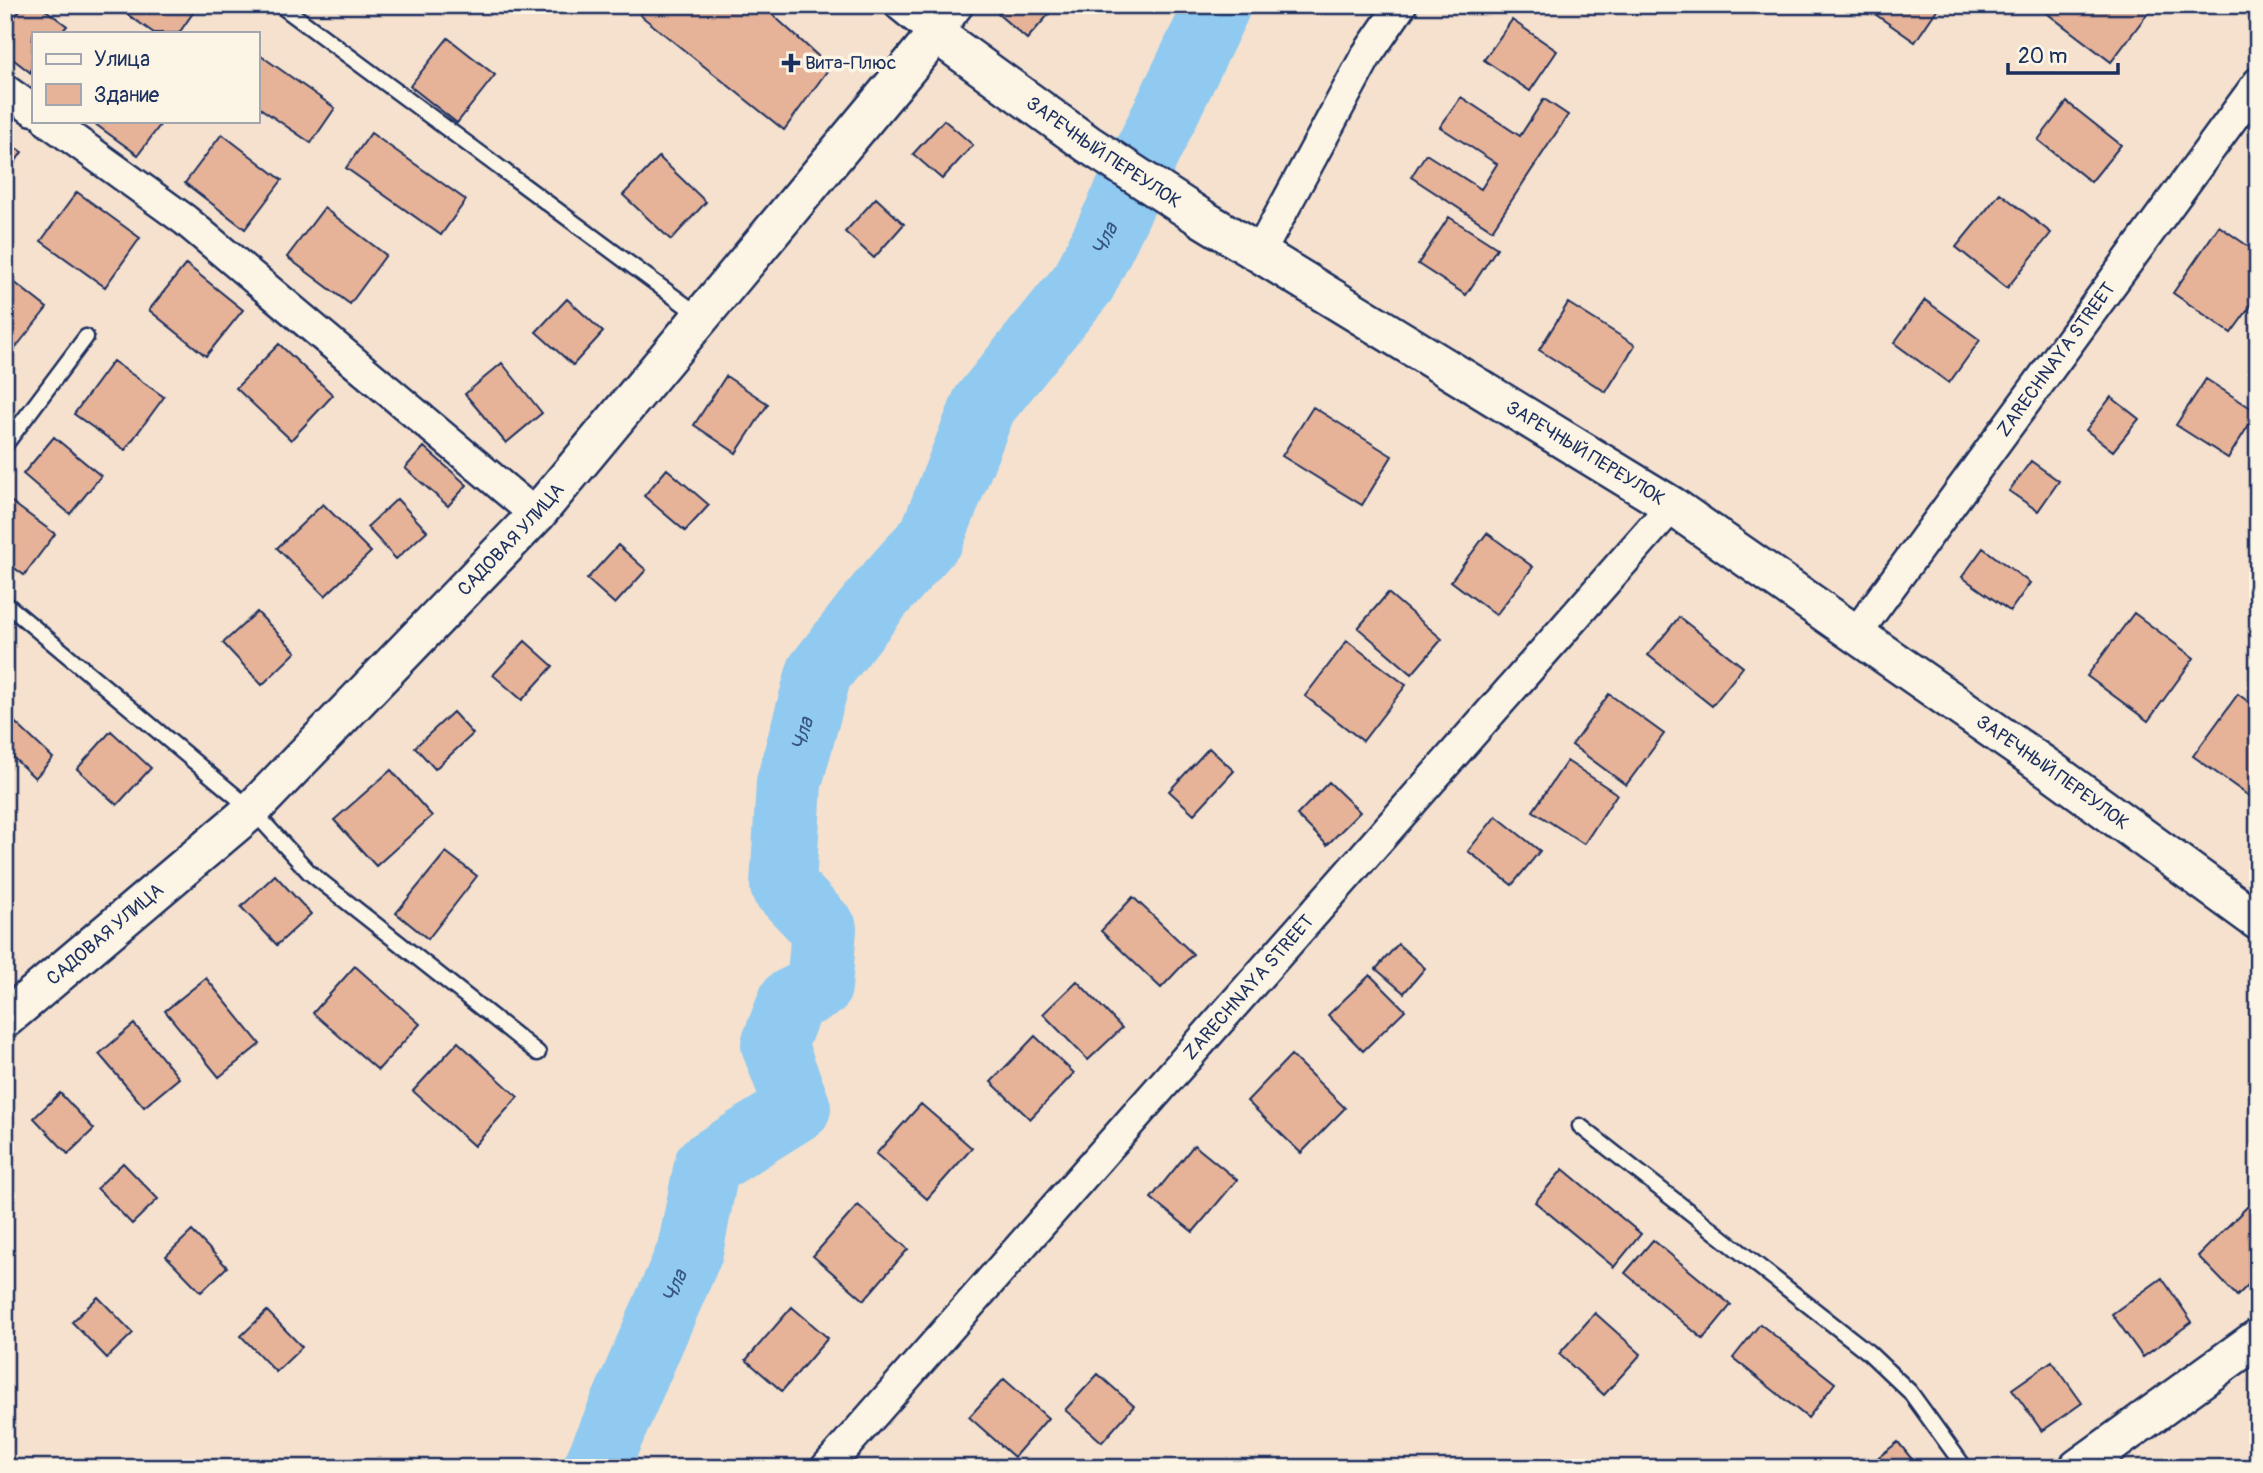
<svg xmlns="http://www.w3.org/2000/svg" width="2263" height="1473" viewBox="0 0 2263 1473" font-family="Pangolin,sans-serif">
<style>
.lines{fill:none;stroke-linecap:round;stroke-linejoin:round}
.river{stroke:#90caf0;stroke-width:66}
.building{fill:#e6b398;stroke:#1b2f5e;stroke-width:2}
.service-casing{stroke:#1b2f5e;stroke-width:19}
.minor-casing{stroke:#1b2f5e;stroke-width:35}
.tertiary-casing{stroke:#1b2f5e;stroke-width:42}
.service{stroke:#fcf5e5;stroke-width:14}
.minor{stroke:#fcf5e5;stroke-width:30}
.tertiary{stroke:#fcf5e5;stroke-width:37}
.poi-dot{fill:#1b2f5e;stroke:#fcf5e5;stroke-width:2.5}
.labels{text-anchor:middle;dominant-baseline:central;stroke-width:7;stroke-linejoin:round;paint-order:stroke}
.poi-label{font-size:19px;fill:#1b2f5e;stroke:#fcf5e5;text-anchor:start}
.street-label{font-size:19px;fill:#1b2f5e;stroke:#fcf5e5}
.water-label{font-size:21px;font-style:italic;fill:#385682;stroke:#fcf5e5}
</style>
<rect width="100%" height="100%" fill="#f5e1ce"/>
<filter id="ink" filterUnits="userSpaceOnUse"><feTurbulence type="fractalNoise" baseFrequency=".0143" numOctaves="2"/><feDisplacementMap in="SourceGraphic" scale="14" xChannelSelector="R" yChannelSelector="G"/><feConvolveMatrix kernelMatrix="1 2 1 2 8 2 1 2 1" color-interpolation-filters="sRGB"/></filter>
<g filter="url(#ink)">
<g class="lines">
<!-- river -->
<path class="river" id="s1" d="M596 1468 690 1251 707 1165 798 1108 774 1045 791 1001 819 987 824 929 783 886 789 783 819 673 880 595 932 536 984 405 1084 282 1218 5"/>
</g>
<!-- building -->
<path class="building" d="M24 5H39L67 26 61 33H33L31 73 5 53V30Z
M114 5H195L197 7 179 33H154Z
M649 5H762L830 67 784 130 640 15Z
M1005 5H1057L1027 39 998 14Z
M1862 5H1940L1915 42Z
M2049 5H2154L2111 62 2044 11Z
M1512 20 1557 51 1530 91 1484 60Z
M448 38 495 75 457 123 410 86Z
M257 53 335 108 311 143 257 106Z
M1461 97 1520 136 1544 99 1568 115 1492 230 1411 177 1426 154 1481 189 1497 164 1440 127Z
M2067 102 2121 145 2091 182 2038 140Z
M944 120 973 145 942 179 913 154Z
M91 121H163L138 155Z
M371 133 466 200 441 235 346 168Z
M222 134 282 180 245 229 185 183Z
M5 141 22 152 5 177Z
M659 157 706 202 671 240 623 195Z
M77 192 140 238 105 287 41 241Z
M2000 193 2051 233 2007 288 1956 247Z
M876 198 904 224 874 258 845 232Z
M324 208 386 255 350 304 287 257Z
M1449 217 1497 248 1466 295 1418 264Z
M2219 226 2258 253V296L2231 333 2173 293Z
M186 264 243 310 206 356 149 310Z
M5 275 47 308 5 361Z
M567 299 603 332 573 365 536 332Z
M1925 300 1980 340 1949 383 1894 343Z
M1568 303 1635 345 1606 392 1539 350Z
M279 344 333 395 291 440 236 388Z
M113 361 164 397 125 450 74 414Z
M502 363 542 413 506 443 465 394Z
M726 376 768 404 736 453 694 425Z
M2206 379 2257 412 2228 458 2176 425Z
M2111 397 2139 419 2113 451 2086 430Z
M1313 407 1392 456 1362 505 1282 456Z
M54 437 101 476 70 514 23 474Z
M424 447 467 485 448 506 405 468Z
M2031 461 2059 481 2038 511 2009 491Z
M667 469 709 505 685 531 644 496Z
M5 497 55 534 24 575 5 561Z
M397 499 427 531 396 559 367 527Z
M323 504 371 552 325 596 277 548Z
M1487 533 1533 567 1496 615 1451 581Z
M618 545 646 570 615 604 587 579Z
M1983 548 2030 583 2010 611 1962 577Z
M1388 593 1442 639 1412 674 1358 628Z
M257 612 296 652 262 685 223 643Z
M2134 613 2194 658 2148 721 2087 676Z
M1679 617 1743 667 1712 706 1648 655Z
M525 641 553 666 522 700 493 675Z
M1347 641 1406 685 1363 741 1305 696Z
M1609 694 1664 734 1626 785 1572 745Z
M2238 694 2258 709 2256 801 2193 756Z
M453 712 473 734 435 769 415 747Z
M5 713 53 758 35 778 5 750Z
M111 731 151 768 117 805 77 769Z
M1209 748 1234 771 1194 814 1169 791Z
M1567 761 1617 794 1584 844 1533 811Z
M391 770 432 816 376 866 334 820Z
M1329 782 1360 812 1327 845 1297 815Z
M1496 816 1540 851 1512 885 1468 851Z
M446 852 477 876 428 939 396 913Z
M275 875 311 914 277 945 241 907Z
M1133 897 1193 954 1161 988 1101 931Z
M1398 944 1425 968 1404 993 1376 969Z
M355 966 420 1024 378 1070 313 1013Z
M1370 975 1405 1010 1363 1051 1328 1015Z
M206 978 260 1044 219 1077 165 1011Z
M1077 981 1122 1028 1088 1060 1043 1014Z
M134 1024 179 1078 144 1107 99 1054Z
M1035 1036 1074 1073 1030 1119 991 1082Z
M458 1042 518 1097 474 1146 413 1091Z
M1291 1055 1345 1108 1301 1153 1247 1101Z
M60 1093 94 1129 68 1154 34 1118Z
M921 1104 972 1148 927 1199 876 1154Z
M1194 1145 1237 1180 1193 1232 1151 1198Z
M123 1163 158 1199 132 1224 97 1188Z
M1563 1169 1641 1234 1614 1267 1535 1202Z
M2250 1204 2258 1212V1275L2237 1296 2198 1256Z
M858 1205 908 1249 864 1300 813 1256Z
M192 1231 227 1267 201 1292 166 1256Z
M1653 1240 1731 1305 1703 1339 1625 1273Z
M2162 1278 2192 1322 2143 1357 2112 1314Z
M98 1297 133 1333 107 1358 72 1322Z
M792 1307 828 1338 782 1391 746 1360Z
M267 1311 302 1347 276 1372 241 1336Z
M1595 1313 1641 1354 1604 1395 1559 1354Z
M1760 1324 1835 1383 1808 1418 1733 1358Z
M2052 1361 2082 1403 2042 1431 2012 1389Z
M1098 1374 1134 1406 1102 1442 1065 1410Z
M1004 1379 1048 1418 1014 1457 969 1417Z
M1898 1442 1919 1468H1865Z"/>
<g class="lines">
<!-- service casing -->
<g class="service-casing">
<path id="service" d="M280 5 700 316
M5 445 86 337
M5 603 252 810 309 872 538 1053
M1580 1126 1868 1352 1910 1392 1965 1468"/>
</g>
<!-- minor casing -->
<g class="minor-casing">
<g id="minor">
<path d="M900 5 936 34 958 5"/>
<path d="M5 90 33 110"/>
<path d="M48 121 185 220 536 515"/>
<path d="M1259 254 1366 56 1401 5"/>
<path id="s2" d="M1855 635 2258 83"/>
<path id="s3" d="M826 1468 1672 506"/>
</g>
</g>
<!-- tertiary casing -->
<g class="tertiary-casing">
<g id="tertiary">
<path id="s4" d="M5 1019 252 810 536 515 936 34 1088 144 1203 219 1672 506 2052 771 2258 921"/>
<path d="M2078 1468 2258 1338"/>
</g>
</g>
<!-- service -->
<use href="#service" class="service"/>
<!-- minor -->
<use href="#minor" class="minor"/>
<!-- tertiary -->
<use href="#tertiary" class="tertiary"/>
</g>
</g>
<!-- markers -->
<path class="poi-dot" d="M787.5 52.5h7v7h7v7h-7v7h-7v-7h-7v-7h7z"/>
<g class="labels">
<!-- poi labels -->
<g class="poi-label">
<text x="805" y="63">Вита-Плюс</text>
</g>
<!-- street labels -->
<g class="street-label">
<text stroke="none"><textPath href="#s4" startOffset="1564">ЗАРЕЧНЫЙ ПЕРЕУЛОК</textPath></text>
<text stroke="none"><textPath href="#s2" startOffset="341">ZARECHNAYA STREET</textPath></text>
<text stroke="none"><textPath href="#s4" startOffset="2132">ЗАРЕЧНЫЙ ПЕРЕУЛОК</textPath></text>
<text stroke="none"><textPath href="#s4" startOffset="698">САДОВАЯ УЛИЦА</textPath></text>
<text stroke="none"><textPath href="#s4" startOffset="2698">ЗАРЕЧНЫЙ ПЕРЕУЛОК</textPath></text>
<text stroke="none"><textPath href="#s4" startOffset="131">САДОВАЯ УЛИЦА</textPath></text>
<text stroke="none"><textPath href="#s3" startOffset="640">ZARECHNAYA STREET</textPath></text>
</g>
<!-- water labels -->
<g class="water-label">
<text stroke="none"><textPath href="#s1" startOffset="1437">Чла</textPath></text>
<text stroke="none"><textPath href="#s1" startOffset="849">Чла</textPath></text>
<text stroke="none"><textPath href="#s1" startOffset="198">Чла</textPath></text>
</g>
</g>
<!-- margin -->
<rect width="2263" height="1473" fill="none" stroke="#fcf5e5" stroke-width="28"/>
<rect x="14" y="14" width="2235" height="1445" fill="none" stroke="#1b2f5e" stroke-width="2.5" filter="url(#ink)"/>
<!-- legend -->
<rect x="32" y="32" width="228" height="91" fill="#fcf5e5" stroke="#a2a6af" stroke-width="2"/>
<rect x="46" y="54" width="35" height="10" fill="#fcf5e5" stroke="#a2a6af" stroke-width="2"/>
<text x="94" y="66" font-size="21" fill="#1b2f5e">Улица</text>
<rect x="46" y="84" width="35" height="21" fill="#e6b398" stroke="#a2a6af" stroke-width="2"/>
<text x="94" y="102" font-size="21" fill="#1b2f5e">Здание</text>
<!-- scale -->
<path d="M2008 63v10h110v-10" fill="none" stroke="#1b2f5e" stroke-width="3.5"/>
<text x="2018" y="63" font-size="21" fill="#1b2f5e" stroke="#fcf5e5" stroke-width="5" paint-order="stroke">20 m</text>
</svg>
